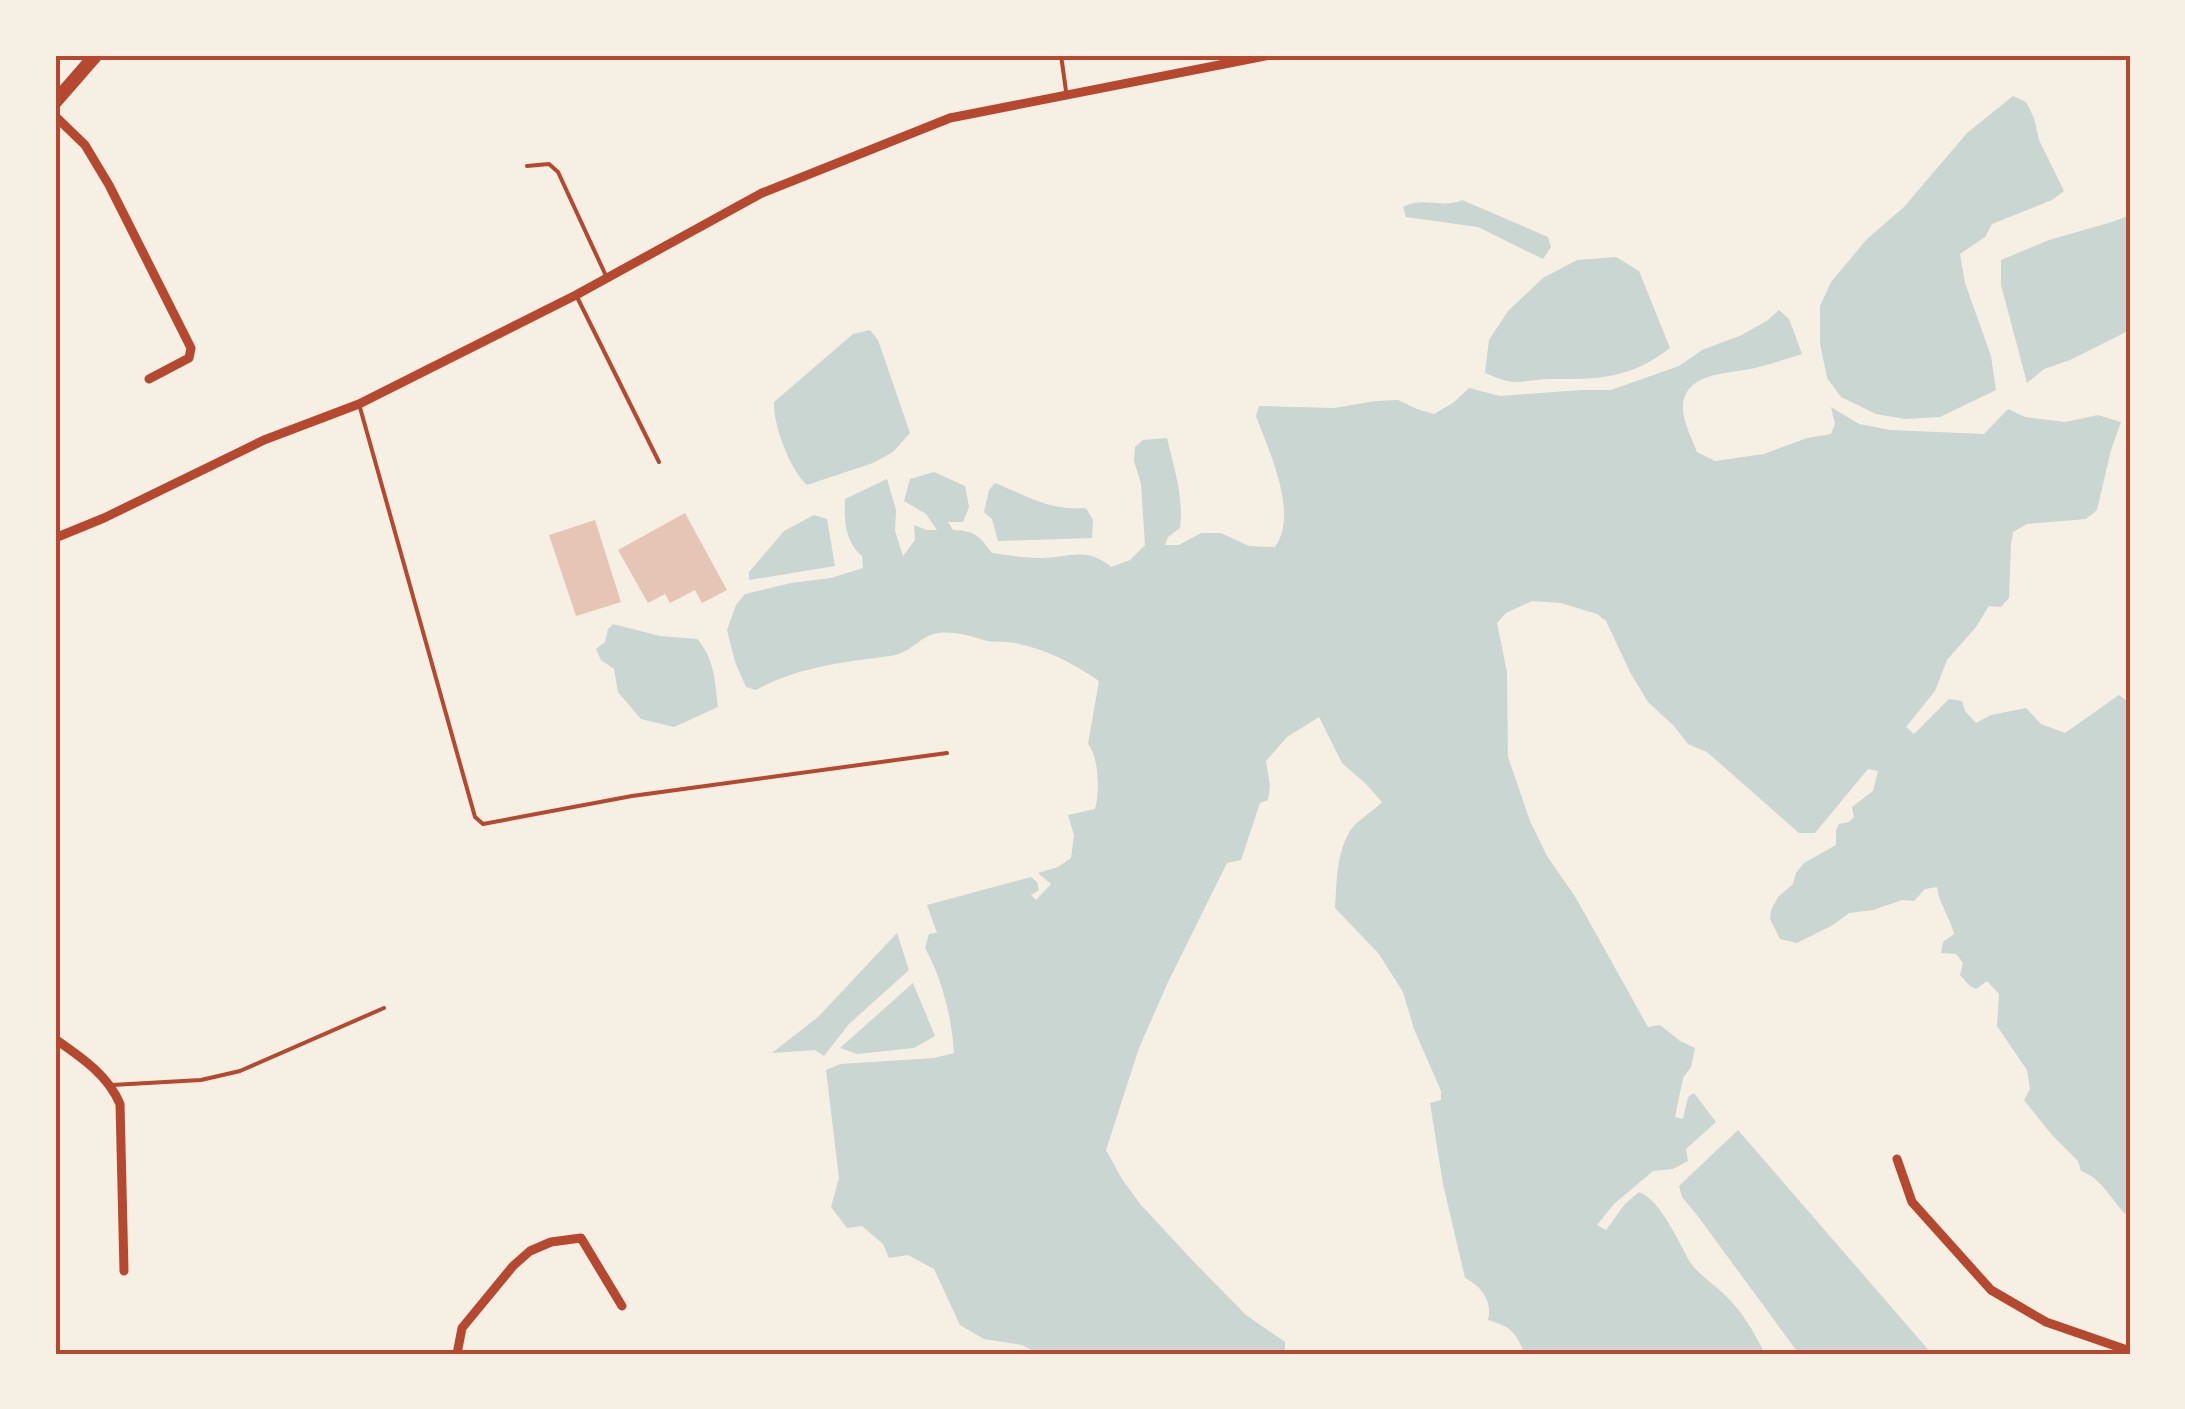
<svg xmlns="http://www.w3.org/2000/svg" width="2185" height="1409" viewBox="0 0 2185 1409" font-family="'Sofia Sans Condensed',sans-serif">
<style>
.water{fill:#c9d6d2}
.building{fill:#e6c5b7}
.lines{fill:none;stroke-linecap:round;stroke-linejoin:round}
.service{stroke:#b5482f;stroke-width:4}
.minor{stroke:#b5482f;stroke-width:9}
.trunk{stroke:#b5482f;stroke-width:14}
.neatline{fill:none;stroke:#b5482f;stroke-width:4}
</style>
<rect width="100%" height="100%" fill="#f6efe4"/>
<!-- water -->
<path class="water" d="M2013 96 2026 102 2034 118 2039 140 2064 191 2052 200 1992 224 1985 237 1960 254 1965 283 1991 356 1996 390 1940 417 1905 419 1876 414 1841 397 1827 378 1820 343V306L1831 282 1867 239 1904 207 1967 133Z
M1462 200 1548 237 1551 247 1543 259 1478 227 1406 217 1403 207C1422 196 1443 209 1462 200Z
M2130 215V330L2070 360 2044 369 2027 383 2001 285V260L2049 240 2112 222Z
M1616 257 1639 271 1670 348C1629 380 1597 379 1548 379 1535 379 1520 384 1508 381 1500 380 1492 375 1485 373L1489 340 1508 311 1543 278 1577 260Z
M1779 310 1789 319 1802 354C1786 359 1771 364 1755 368 1731 374 1685 371 1683 406 1682 420 1692 439 1697 452L1715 461 1764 454 1807 438 1831 434 1835 424 1831 407 1859 424 1890 430 1984 434 2008 409 2025 417 2065 422 2098 415 2121 422 2111 450 2097 510 2086 519 2027 524 2013 532 2011 544 2009 598 2001 607 1989 606 1976 627 1947 660 1935 691 1906 727 1914 734 1949 699 1962 701 1965 711 1976 723 1991 715 2026 708 2041 724 2065 733 2119 695 2130 703V1218C2111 1202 2105 1180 2081 1171L2078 1161 2052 1135 2024 1100 2030 1089 2027 1070 1997 1026 1999 994 1987 981 1976 989 1970 986 1960 975 1963 963 1956 954 1941 953 1943 942 1954 934C1950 917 1939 904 1937 887L1925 889 1914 901 1902 900 1873 910 1849 913 1833 925 1797 943 1780 939 1770 919 1771 910 1778 897 1793 884 1796 873 1804 863 1836 845V830L1839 824 1849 822 1854 817 1852 807 1873 791 1878 771 1868 769 1815 833H1799L1707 752 1688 744 1674 726 1648 702 1631 674 1606 621 1597 614 1561 603 1532 601 1506 613 1497 623 1507 672 1508 757 1530 821 1547 856 1576 898 1648 1027 1660 1025 1680 1041 1695 1048 1691 1067 1683 1078 1675 1117 1683 1119 1688 1097 1694 1093 1716 1122 1686 1149 1688 1161 1673 1169 1653 1171 1614 1204 1597 1225 1606 1230 1625 1204 1639 1192C1660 1199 1679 1243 1690 1262 1699 1275 1714 1284 1725 1295 1744 1314 1753 1330 1765 1354H1525C1515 1331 1511 1327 1488 1320 1493 1301 1481 1286 1465 1278L1443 1184 1430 1103 1441 1100V1091L1414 1029 1403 992 1379 954 1335 908C1337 882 1336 851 1352 828 1359 819 1374 811 1382 802L1366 784 1342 763 1319 717 1287 737 1266 761 1270 786 1268 800 1260 803 1241 860 1227 863 1168 982 1139 1048 1106 1150 1122 1179 1141 1205 1195 1263 1246 1315 1285 1342V1354H1039L1022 1345 984 1339 960 1325 934 1269 908 1255 889 1258 883 1244 862 1226 847 1228 831 1207 839 1178 826 1070 840 1064 934 1058 954 1053C952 1019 942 978 925 948L929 934 937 933 927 905 1031 877 1037 882 1039 890 1031 895 1036 900 1051 884 1038 873 1058 867 1071 858 1074 835 1068 815 1095 809C1100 793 1099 757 1088 744L1099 681C1073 663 1046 649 1015 643 1005 641 994 643 984 640 970 636 954 631 938 633 919 636 912 653 890 656 844 662 797 667 756 690L746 687 735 662 727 630 736 605 745 594 791 583 831 578 863 568 862 556C845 541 844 521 845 499L887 479 896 510 895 531 903 556 915 540 914 525 927 530H937L926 514 904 501 910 479 934 472 965 486 969 507 963 522H948L953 530C976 531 979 536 992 553 1008 555 1025 558 1041 558 1070 558 1086 546 1111 567L1130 560 1145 545 1141 484 1134 461 1135 447 1143 440 1167 438C1174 467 1184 499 1180 528L1168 537 1165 545H1179L1201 533H1221L1249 546 1275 547C1299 514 1269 451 1256 416L1259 406 1334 408 1376 401 1398 400 1417 409 1434 414 1453 403 1469 388 1500 396 1581 390H1611L1679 366 1702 350 1742 335 1768 320Z
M870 330 878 340 910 433 893 452 873 463 807 485C790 470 773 425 774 402L853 334Z
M995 483C1028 496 1049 511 1086 508L1093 520 1092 538 998 541 992 519 984 512 989 490Z
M814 515 827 519 835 566 749 580V572L784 531Z
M613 624 660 636 697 639C715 659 715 682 718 707L674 727 641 719 618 692 614 669 601 660 596 649 605 642 608 629Z
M897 933 909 970 849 1024 824 1056 815 1050 772 1053 818 1017Z
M913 983 935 1036 914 1048 857 1054 840 1048Z
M1738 1130 1932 1354H1799L1697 1215 1682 1197 1679 1186Z"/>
<!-- building -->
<path class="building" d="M685 513 727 590 702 603 695 590 670 603 665 594 648 603 618 550Z
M595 520 621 602 576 616 549 535Z"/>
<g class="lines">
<!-- service -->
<path class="service" d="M1061 55 1066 91
M527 166 549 164 558 172 607 278
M576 295 659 462
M359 404 475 817 483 824 632 796 947 753
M112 1085 201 1080 240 1071 384 1008"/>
<!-- minor -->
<path class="minor" d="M55 116 85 145 109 185 191 348 189 358 149 379
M55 538 104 518 264 440 359 404 576 295 762 193 950 118 1270 55
M55 1039C81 1057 108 1075 120 1104L124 1271
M1897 1159 1912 1202 1991 1290 2046 1322 2130 1351
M457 1354 462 1328 513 1266 530 1251 551 1242 581 1238 622 1306"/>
<!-- trunk -->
<path class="trunk" d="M55 102 96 55"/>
</g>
<!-- border -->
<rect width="2185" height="1409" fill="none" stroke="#f6efe4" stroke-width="115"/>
<rect x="58" y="58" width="2070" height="1294" class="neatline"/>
</svg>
